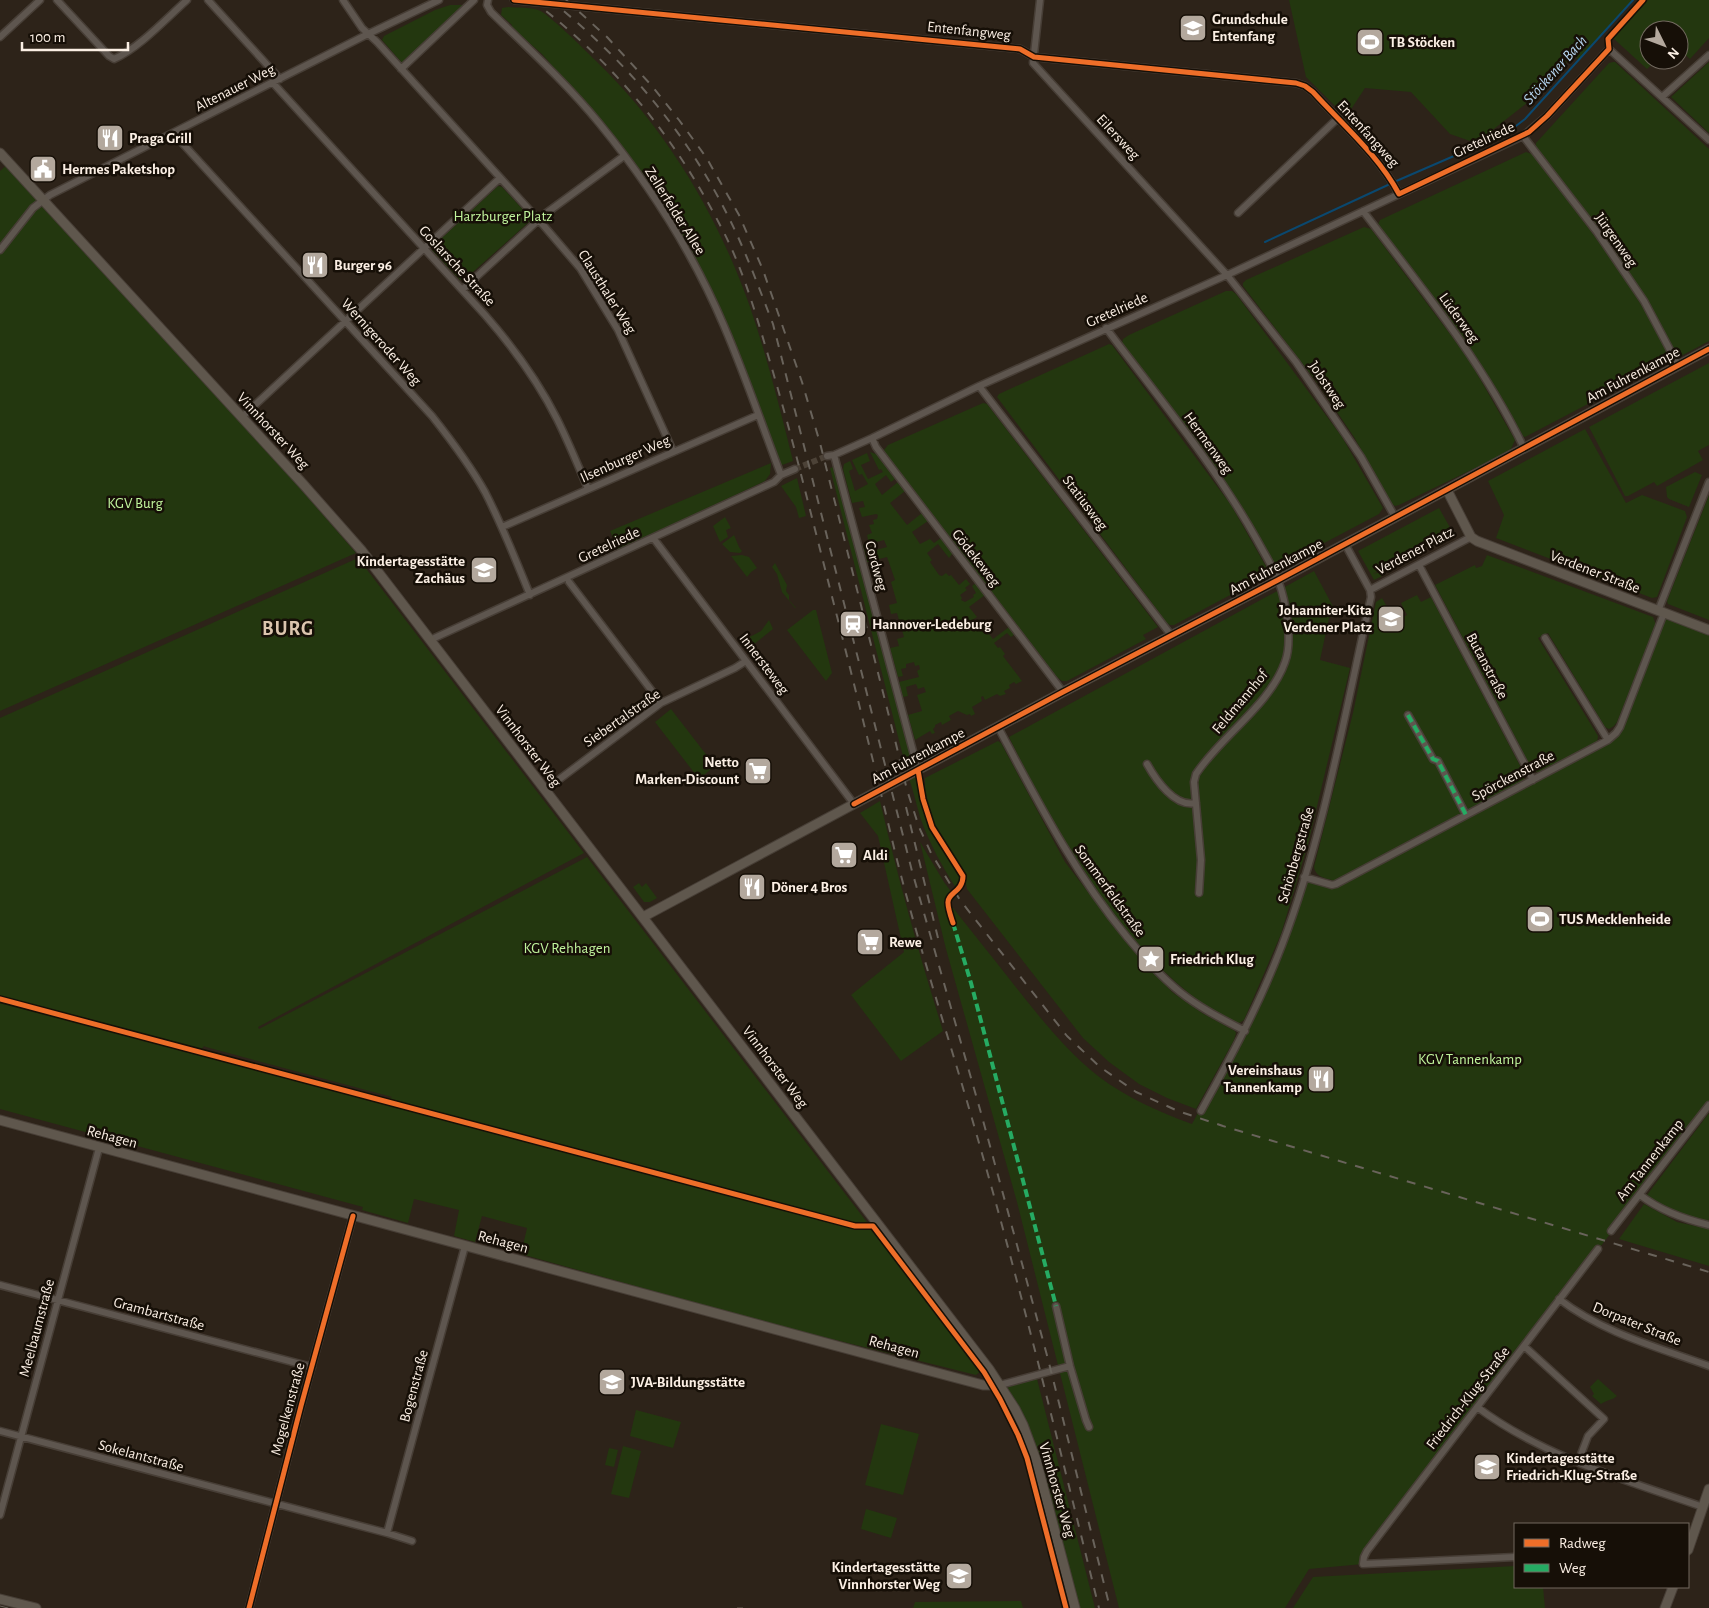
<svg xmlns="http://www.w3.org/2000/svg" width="1709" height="1608" viewBox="0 0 1709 1608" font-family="'Alegreya Sans',sans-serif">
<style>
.green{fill:#23370f}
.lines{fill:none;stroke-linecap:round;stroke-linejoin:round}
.stream{stroke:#0a486f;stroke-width:2}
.street-tunnel{stroke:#4c4237;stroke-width:6;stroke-dasharray:6 3;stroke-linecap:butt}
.street-casing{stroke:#473e36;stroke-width:9}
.secondary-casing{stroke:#473e36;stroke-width:11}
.street{stroke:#5e564f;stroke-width:6}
.secondary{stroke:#5f574d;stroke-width:9}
.tram{stroke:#69635b;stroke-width:1}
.rail{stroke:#69635b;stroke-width:2;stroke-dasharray:9 9;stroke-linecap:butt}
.quiet{stroke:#26ab63;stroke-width:4;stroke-dasharray:8 4;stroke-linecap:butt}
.cycleway-casing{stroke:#160f07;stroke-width:8}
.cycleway{stroke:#ee6e29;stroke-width:5}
.labels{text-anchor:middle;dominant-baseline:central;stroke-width:5;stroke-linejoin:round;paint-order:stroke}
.poi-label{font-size:15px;font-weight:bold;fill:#fbefe4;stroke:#160f07;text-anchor:start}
.street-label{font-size:15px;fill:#fbefe4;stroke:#160f07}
.park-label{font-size:15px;fill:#c1f59d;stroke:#160f07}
.water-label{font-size:16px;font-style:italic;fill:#b6d5f0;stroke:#160f07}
.district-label{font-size:20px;font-weight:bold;letter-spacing:1px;fill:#dcc5ae;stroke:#160f07}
</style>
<rect width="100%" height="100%" fill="#2d2319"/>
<!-- green -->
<path class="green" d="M1289 0H1633L1579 60 1573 55 1541 92 1476 143 1450 134 1411 92 1365 88 1346 117 1306 77Z
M1648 0H1709V38L1690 59 1679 49V30H1649V60H1656L1647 69 1613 38Z
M450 5H466L403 64 382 40 384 36 435 10Z
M508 7C518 8 529 7 538 10 547 12 586 51 595 60 665 127 717 214 749 304 767 356 780 409 793 461L782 465 780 464 777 455H774L693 257 601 122 542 54 511 27 512 25 501 15 502 8Z
M1613 62H1615L1709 149V341L1681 356 1675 352 1653 310 1612 247 1536 147V143L1609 63Z
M1709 62V133L1671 97Z
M1526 152 1532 154C1580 217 1637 286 1670 359L1668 362 1525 437 1523 436 1504 402 1463 337 1378 224 1380 220Z
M9 163 185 355 356 553 0 711V171Z
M498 186 502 187 530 217V221L464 280H460L432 250 433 246Z
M1364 227 1371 229 1468 358 1515 440 1510 451 1399 505 1395 506 1392 504 1354 437 1318 384 1243 286V283L1246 280Z
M1226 291H1232L1236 294 1342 437 1383 508 1379 514 1279 567 1274 566 1219 473 1122 344 1123 339 1129 335Z
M1109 344 1112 345 1231 505 1268 570 1267 574 1264 577 1174 625H1170L1167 623 997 397 999 394Z
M1709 363V445L1698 451 1703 460 1657 486 1654 482 1628 496H1625L1589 427Z
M983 403 987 404 1158 627 1143 635 1146 639 1067 681H1062L1057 677 885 453 884 450 888 445Z
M1585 429 1626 503 1642 495 1685 511 1687 517 1657 597 1652 598 1496 538 1504 515 1488 481Z
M870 452 876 454 895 479 891 482 886 475 875 484 882 495 898 482 905 491 890 503 907 525 922 513 928 521 912 532 920 544 930 539 934 543 941 538 953 553 949 558 938 544 927 553 932 560 930 562 939 575 942 576 946 573 949 576 951 575 959 585 966 579 970 584 965 588 967 590 960 595 962 598 961 600 965 602 974 597 973 595 976 593 972 586 976 583 985 595 969 607 977 617 971 621 976 627 981 624 993 639 1009 627 1015 634 1011 637 1007 633 994 643 998 648 1000 647 1005 654 1003 656 1022 681 1016 684 1014 682 1009 685 1010 688 1004 691 1006 694 1000 696 997 694 985 700 983 696 981 697 982 701 972 707 975 714 971 716 970 714 967 715 958 711 949 716 951 720 942 725 941 722 935 725V727L933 729 935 733 932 734 930 731 915 740 908 715 922 711 917 695 926 692 924 687 918 689 916 684 906 687 908 696 903 697 899 682 919 677 917 671 920 669 919 665 915 666 914 662 906 664V668L901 669 903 676 898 677 890 648 899 646 897 639 904 637 897 613 891 614 889 605 897 603 891 582 895 580 887 557 867 562 863 545 868 544 870 552 874 551 875 553 876 550 887 547 884 540 869 544 867 535 872 533 869 525 874 524 873 520 877 519 878 515 876 514 862 517 859 508 865 507 863 501 852 503 843 469 844 464 850 461 853 469 849 471 855 491 868 484 862 474 859 475 852 460 867 453 870 461 861 465 868 479 883 472 881 469 879 470Z
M771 463 770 474 765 481 618 550 610 531Z
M837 466 917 771 929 828 964 881 963 886 958 891C943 868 929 843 920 817 916 803 913 789 908 776L830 468Z
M1695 472 1702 475 1689 507 1669 499 1667 497 1666 487Z
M797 478 806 516 799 518 796 507 781 486Z
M1709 495V620L1668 604 1667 601Z
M1439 508 1452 531 1373 574 1380 572 1382 576 1374 580 1358 551Z
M725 517 731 528 726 530 728 537 720 542 713 526Z
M734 535 739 547 742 551 740 553 730 552 722 544Z
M742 555 749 557 757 568 751 572 747 577 731 556Z
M1487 555 1653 617 1656 625 1617 722 1614 726 1609 729 1605 727 1548 633 1538 638 1598 736 1597 742 1539 772 1533 771 1435 585 1475 565 1476 568 1482 566Z
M358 558 584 853 258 1027 259 1029 587 857 981 1371 976 1375 764 1322 521 1254 527 1228 482 1216 475 1242 454 1236 459 1210 414 1199 408 1223 362 1210 363 1207 0 1109V1002L359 1095 384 1101 392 1097 206 1047 204 1046 201 1050 0 997V718Z
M775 563 787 585 786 591 789 595V600L796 608H795L782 592 777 574 772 567Z
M1314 571 1337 614 1329 618 1320 660 1350 668 1308 844 1281 934 1244 1020 1239 1023C1221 1017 1205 1005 1190 994 1110 930 1054 828 1009 737Z
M1417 595 1421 602 1431 597 1525 775 1524 780 1335 881C1326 878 1316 878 1314 867L1353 713 1376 602 1382 598 1395 621 1407 615 1401 603Z
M813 610H816L832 673 826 681 787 630Z
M1664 613 1709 630V1105L1367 1551 1363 1564 1309 1569 1285 1608H1119L1017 1202 946 949 920 842 944 882 955 897 950 904C970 930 991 955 1011 981 1038 1015 1064 1049 1098 1076 1127 1098 1159 1112 1192 1124L1264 989 1304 877 1332 885 1616 733Z
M769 620 773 629 748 649 742 641 761 631Z
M671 709 715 766 699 779 655 722Z
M998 741 1001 743 1065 862 1126 942 1172 992 1202 1013 1235 1031 1236 1033 1234 1040 1196 1109 1167 1098 1139 1084 1109 1062 1083 1038 967 889 964 875 937 835 925 791V778Z
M880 801C898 878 919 954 943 1031L901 1061 851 995 904 952 878 836 860 813Z
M639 883 642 887 646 883 657 898 650 902H644L633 887Z
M1709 1113V1218L1708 1223 1668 1211 1647 1197V1195Z
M1644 1204 1677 1222 1709 1229V1266L1619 1239Z
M1036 1375 1095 1608H1075L1036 1460 1000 1385Z
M1598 1379 1617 1396C1613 1400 1606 1400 1601 1404L1592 1396 1594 1394 1590 1387Z
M636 1410 681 1422 673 1448 630 1436Z
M881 1424 919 1434 903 1495 865 1485Z
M623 1446 641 1451 629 1498 611 1494Z
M609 1448 618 1450 614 1467 605 1465Z
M866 1509 897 1518 891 1538 861 1529Z
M1515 1566V1587H1543L1545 1608H1293L1313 1577Z
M1021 1601 1023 1608H913L915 1602Z"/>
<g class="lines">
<!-- stream -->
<path class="stream" d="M1394 182 1507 133 1525 119 1633 0
M1265 242 1390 184"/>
<!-- street-tunnel -->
<path class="street-tunnel" d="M795 469 827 456
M740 1608V1607"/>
<!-- street casing -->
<g class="street-casing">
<path id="street" d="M57 0 109 56 114 59C138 49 167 18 187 0
M208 0 280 79
M343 0 362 28 377 42 544 226 580 268 618 330 673 451
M488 0 487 5 491 12C528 48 566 83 599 123 649 184 693 253 724 326 745 375 762 425 781 475
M514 0 1020 49 1034 57 1296 83 1305 86 1313 92C1343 125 1378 155 1399 194
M1040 0 1033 63 1227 275 1296 362 1361 457 1395 517
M0 37 40 0
M401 69 474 0
M273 83 485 315C513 347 538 381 557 419 568 441 578 465 588 489
M1662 97 1709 55
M173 133 432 416C451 440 470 465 485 492 502 525 516 560 530 595
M1523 136 1597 232 1644 301 1678 365
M1363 211C1421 287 1482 361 1524 448
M1238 213 1338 118
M0 250 33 208 50 195 368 34 439 0
M462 290 545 214 624 156
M1106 328C1158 397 1215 465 1257 540 1264 553 1273 567 1278 580 1286 601 1293 641 1285 662 1270 705 1221 736 1196 774L1194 782 1201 860 1199 893
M979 386 1171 635
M242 417 500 178
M872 438 876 447 1063 692
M834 455 918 770
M827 456 834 455 872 438 979 386 1227 275 1523 136 1547 116 1609 49 1709 140
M502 527 758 415
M654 539 854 804
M1419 565 1533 780
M569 582 661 703
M1370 590 1471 537
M1658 611 1709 482
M1545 638 1608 740
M430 640 774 482 781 475 795 469
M1408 715 1433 759 1438 761 1466 815
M998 727C1037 800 1074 873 1127 937 1143 956 1160 976 1180 992 1200 1008 1222 1019 1245 1031
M1147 764C1156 780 1175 808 1196 803
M545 790 661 703 735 668 746 661
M1304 877 1332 885 1336 884 1608 740 1616 733 1620 727 1664 613
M1201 1111C1231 1057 1260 1003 1282 945 1324 835 1345 712 1371 597L1370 590 1345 544
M1640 1195C1661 1211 1683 1219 1709 1225
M1611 1231 1709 1105
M0 1285 312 1367
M1559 1299C1603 1333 1657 1347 1709 1366
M1056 1306 1070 1366 1086 1420 1089 1427
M1524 1346 1604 1419 1588 1436 1578 1462
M1000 1385 1070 1366
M1477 1407C1544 1457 1625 1480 1703 1507
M0 1431 387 1533 465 1246
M0 1515 99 1148
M387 1533 412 1541
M1515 1557 1363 1564 1364 1557 1367 1551 1598 1249
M249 1608 301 1406 353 1216"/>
</g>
<!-- secondary casing -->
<g class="secondary-casing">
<path id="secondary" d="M0 153 303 484 362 551 989 1369 1015 1409 1023 1425 1036 1460 1075 1608
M1447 490 1471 537 1477 541 1709 630
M643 917 1063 692 1278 580 1709 349
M0 1120 900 1363 983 1385H1000
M1688 1550 1709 1489
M0 1599 36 1608
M1665 1608 1673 1587"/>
</g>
<!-- street -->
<use href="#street" class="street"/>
<!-- secondary -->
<use href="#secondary" class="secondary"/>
<!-- tram -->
<path class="tram" d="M0 1606 8 1608"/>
<!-- rail -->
<path class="rail" d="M532 0C613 62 673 134 720 225 742 266 755 311 768 355 782 402 795 450 807 498 837 616 867 734 895 852 919 948 950 1041 977 1136 1022 1292 1060 1450 1099 1608
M550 0C625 59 687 133 729 218 746 252 759 288 773 324L912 871 981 1113 1048 1359 1110 1608
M566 0 607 37 652 86 679 120 706 157 739 215 763 270 802 382 820 443 896 744 907 790 919 827 931 853 960 900 1067 1036 1100 1067 1136 1092 1178 1111 1223 1126 1709 1272
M906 807 938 938"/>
<!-- quiet -->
<path class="quiet" d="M1408 715 1433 759 1438 761 1466 815
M953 923 971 983 1056 1306"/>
<!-- cycleway casing -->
<g class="cycleway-casing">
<path id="cycleway" d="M514 0 1020 49 1034 57 1296 83 1305 86 1313 92C1343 125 1378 155 1399 194L1529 132 1547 116 1609 49 1608 39 1643 0
M918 770 923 799 932 827 963 876C963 892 947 893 948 903 948 909 951 917 953 923
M854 804 1063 692 1278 580 1709 349
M0 999 855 1226H873L984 1372 1000 1399 1018 1435 1027 1458 1066 1608
M249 1608 301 1406 353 1216"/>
</g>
<!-- cycleway -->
<use href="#cycleway" class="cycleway"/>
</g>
<!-- icons -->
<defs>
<g id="school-square" transform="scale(1.4375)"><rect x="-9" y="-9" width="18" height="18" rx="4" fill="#b3a89d" stroke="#160f07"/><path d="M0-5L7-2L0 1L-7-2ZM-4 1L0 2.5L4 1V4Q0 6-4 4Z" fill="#fff"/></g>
<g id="stadium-square" transform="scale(1.4375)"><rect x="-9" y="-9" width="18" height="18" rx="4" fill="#b3a89d" stroke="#160f07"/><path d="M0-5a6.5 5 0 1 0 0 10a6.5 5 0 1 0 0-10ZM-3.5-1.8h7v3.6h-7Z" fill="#fff"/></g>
<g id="restaurant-square" transform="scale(1.4375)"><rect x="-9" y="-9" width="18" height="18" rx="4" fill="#b3a89d" stroke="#160f07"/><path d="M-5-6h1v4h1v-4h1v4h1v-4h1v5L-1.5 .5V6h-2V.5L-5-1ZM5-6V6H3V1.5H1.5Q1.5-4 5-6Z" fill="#fff"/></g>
<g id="civic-square" transform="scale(1.4375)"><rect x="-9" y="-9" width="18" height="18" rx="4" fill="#b3a89d" stroke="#160f07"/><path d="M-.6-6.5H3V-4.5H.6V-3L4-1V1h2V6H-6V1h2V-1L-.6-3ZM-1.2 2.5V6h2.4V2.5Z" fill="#fff"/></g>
<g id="station-square" transform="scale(1.4375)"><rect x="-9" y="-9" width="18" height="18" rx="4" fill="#b3a89d" stroke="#160f07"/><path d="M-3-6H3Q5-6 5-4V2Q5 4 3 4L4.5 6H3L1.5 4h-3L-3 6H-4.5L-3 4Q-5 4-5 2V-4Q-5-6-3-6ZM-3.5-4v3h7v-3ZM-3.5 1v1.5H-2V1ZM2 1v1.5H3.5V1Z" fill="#fff"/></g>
<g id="supermarket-square" transform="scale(1.4375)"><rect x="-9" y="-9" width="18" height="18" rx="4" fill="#b3a89d" stroke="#160f07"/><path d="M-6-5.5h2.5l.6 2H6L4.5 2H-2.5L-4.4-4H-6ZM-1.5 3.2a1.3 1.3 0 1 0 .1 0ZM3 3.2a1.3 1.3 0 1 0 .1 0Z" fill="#fff"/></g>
<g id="sight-square" transform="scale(1.4375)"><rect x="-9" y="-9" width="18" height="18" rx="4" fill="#b3a89d" stroke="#160f07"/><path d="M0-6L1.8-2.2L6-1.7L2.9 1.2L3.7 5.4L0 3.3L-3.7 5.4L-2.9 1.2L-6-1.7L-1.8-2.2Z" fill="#fff"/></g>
<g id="university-square" transform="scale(1.4375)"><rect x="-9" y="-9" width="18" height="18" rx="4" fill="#b3a89d" stroke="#160f07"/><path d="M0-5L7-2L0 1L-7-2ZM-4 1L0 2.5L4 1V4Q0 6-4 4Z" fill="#fff"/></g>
</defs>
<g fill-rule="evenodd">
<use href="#school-square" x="1193" y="28"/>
<use href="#stadium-square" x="1370" y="42"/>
<use href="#restaurant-square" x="110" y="138"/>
<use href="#civic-square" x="43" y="169"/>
<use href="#restaurant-square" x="315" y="265"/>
<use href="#school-square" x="484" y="570"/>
<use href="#school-square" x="1391" y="619"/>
<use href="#station-square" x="853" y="624"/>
<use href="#supermarket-square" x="758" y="771"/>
<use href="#supermarket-square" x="844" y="855"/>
<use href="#restaurant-square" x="752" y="887"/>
<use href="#stadium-square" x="1540" y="919"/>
<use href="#supermarket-square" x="870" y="942"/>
<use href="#sight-square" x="1151" y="959"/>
<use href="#restaurant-square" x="1321" y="1079"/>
<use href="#university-square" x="612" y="1382"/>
<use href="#school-square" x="1487" y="1467"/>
<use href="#school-square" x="959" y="1576"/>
</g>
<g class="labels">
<!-- poi labels -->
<g class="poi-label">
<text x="1212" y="19">Grundschule<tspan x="1212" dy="17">Entenfang</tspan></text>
<text x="1389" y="42">TB Stöcken</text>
<text x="129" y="138">Praga Grill</text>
<text x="62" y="169">Hermes Paketshop</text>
<text x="334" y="265">Burger 96</text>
<text x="465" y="561" text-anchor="end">Kindertagesstätte<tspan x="465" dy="17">Zachäus</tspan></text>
<text x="1372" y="610" text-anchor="end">Johanniter-Kita<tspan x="1372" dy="17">Verdener Platz</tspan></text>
<text x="872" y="624">Hannover-Ledeburg</text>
<text x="739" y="762" text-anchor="end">Netto<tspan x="739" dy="17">Marken-Discount</tspan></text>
<text x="863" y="855">Aldi</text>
<text x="771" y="887">Döner 4 Bros</text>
<text x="1559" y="919">TUS Mecklenheide</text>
<text x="889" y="942">Rewe</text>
<text x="1170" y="959">Friedrich Klug</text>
<text x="1302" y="1070" text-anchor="end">Vereinshaus<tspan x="1302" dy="17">Tannenkamp</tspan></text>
<text x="631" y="1382">JVA-Bildungsstätte</text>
<text x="1506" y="1458">Kindertagesstätte<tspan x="1506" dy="17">Friedrich-Klug-Straße</tspan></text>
<text x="940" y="1567" text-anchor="end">Kindertagesstätte<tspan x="940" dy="17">Vinnhorster Weg</tspan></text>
</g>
<!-- street labels -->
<g class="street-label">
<text transform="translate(969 31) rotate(6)">Entenfangweg</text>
<text transform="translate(235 88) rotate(-27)">Altenauer Weg</text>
<text transform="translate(1368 134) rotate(48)">Entenfangweg</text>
<text transform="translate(1118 137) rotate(47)">Eilersweg</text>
<text transform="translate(1484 140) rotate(-25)">Gretelriede</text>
<text transform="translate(675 211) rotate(58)">Zellerfelder Allee</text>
<text transform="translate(1616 240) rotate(55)">Jürgenweg</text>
<text transform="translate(457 266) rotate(47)">Goslarsche Straße</text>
<text transform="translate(607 292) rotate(58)">Clausthaler Weg</text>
<text transform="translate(1117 310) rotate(-24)">Gretelriede</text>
<text transform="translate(1459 318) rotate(54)">Lüderweg</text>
<text transform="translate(381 342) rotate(48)">Wernigeroder Weg</text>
<text transform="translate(1633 375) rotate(-28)">Am Fuhrenkampe</text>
<text transform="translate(1327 385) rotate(56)">Jobstweg</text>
<text transform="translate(273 431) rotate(47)">Vinnhorster Weg</text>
<text transform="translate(1208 443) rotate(54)">Hermenweg</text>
<text transform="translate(625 459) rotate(-24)">Ilsenburger Weg</text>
<text transform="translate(1085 503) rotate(53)">Statiusweg</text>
<text transform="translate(609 545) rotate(-25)">Gretelriede</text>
<text transform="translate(1415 551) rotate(-28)">Verdener Platz</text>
<text transform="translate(976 558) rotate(52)">Gödekeweg</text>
<text transform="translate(876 566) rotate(75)">Cordweg</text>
<text transform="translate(1276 567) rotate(-28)">Am Fuhrenkampe</text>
<text transform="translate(1595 572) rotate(21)">Verdener Straße</text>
<text transform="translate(764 664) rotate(53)">Innersteweg</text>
<text transform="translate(1487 666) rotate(62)">Butanstraße</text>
<text transform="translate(1240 702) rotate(-50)">Feldmannhof</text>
<text transform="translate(622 718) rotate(-35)">Siebertalstraße</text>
<text transform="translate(528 746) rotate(53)">Vinnhorster Weg</text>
<text transform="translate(918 756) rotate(-28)">Am Fuhrenkampe</text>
<text transform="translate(1513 776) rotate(-28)">Spörckenstraße</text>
<text transform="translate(1296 855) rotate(-74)">Schönbergstraße</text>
<text transform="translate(1110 891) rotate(54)">Sommerfeldstraße</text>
<text transform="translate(775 1067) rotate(53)">Vinnhorster Weg</text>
<text transform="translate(112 1137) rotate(15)">Rehagen</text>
<text transform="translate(1650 1160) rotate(-52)">Am Tannenkamp</text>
<text transform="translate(503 1242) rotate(15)">Rehagen</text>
<text transform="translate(159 1314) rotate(15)">Grambartstraße</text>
<text transform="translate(1637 1324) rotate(22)">Dorpater Straße</text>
<text transform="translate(37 1328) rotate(-75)">Meelbaumstraße</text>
<text transform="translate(894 1347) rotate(15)">Rehagen</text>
<text transform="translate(414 1386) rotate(-75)">Bogenstraße</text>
<text transform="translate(1468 1398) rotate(-52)">Friedrich-Klug-Straße</text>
<text transform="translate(288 1409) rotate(-75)">Mogelkenstraße</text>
<text transform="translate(141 1456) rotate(15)">Sokelantstraße</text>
<text transform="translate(1057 1490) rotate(74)">Vinnhorster Weg</text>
</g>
<!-- park labels -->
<g class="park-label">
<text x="503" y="216">Harzburger Platz</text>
<text x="135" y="503">KGV Burg</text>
<text x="567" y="948">KGV Rehhagen</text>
<text x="1470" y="1059">KGV Tannenkamp</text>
</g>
<!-- water labels -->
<g class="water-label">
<text transform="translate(1555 70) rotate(-48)">Stöckener Bach</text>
</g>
<!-- district labels -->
<g class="district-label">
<text x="288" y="629">BURG</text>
</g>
</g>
<!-- legend -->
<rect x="1514" y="1523" width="175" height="65" fill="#160f07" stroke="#72695f"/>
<rect x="1524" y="1539" width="25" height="8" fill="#ee6e29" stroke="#72695f"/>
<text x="1559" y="1548" font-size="15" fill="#fbefe4">Radweg</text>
<rect x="1524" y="1564" width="25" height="8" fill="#26ab63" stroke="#72695f"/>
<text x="1559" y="1573" font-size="15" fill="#fbefe4">Weg</text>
<!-- north arrow -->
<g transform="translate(1664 45) rotate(132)"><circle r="24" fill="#160f07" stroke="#72695f"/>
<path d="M0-4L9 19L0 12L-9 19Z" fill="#b3a89d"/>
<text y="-8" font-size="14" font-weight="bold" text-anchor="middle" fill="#fbefe4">N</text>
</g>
<!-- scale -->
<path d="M22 42v8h106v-8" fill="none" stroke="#fbefe4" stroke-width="2.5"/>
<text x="30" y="42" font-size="15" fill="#fbefe4" stroke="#160f07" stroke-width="4" paint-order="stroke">100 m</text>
</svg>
